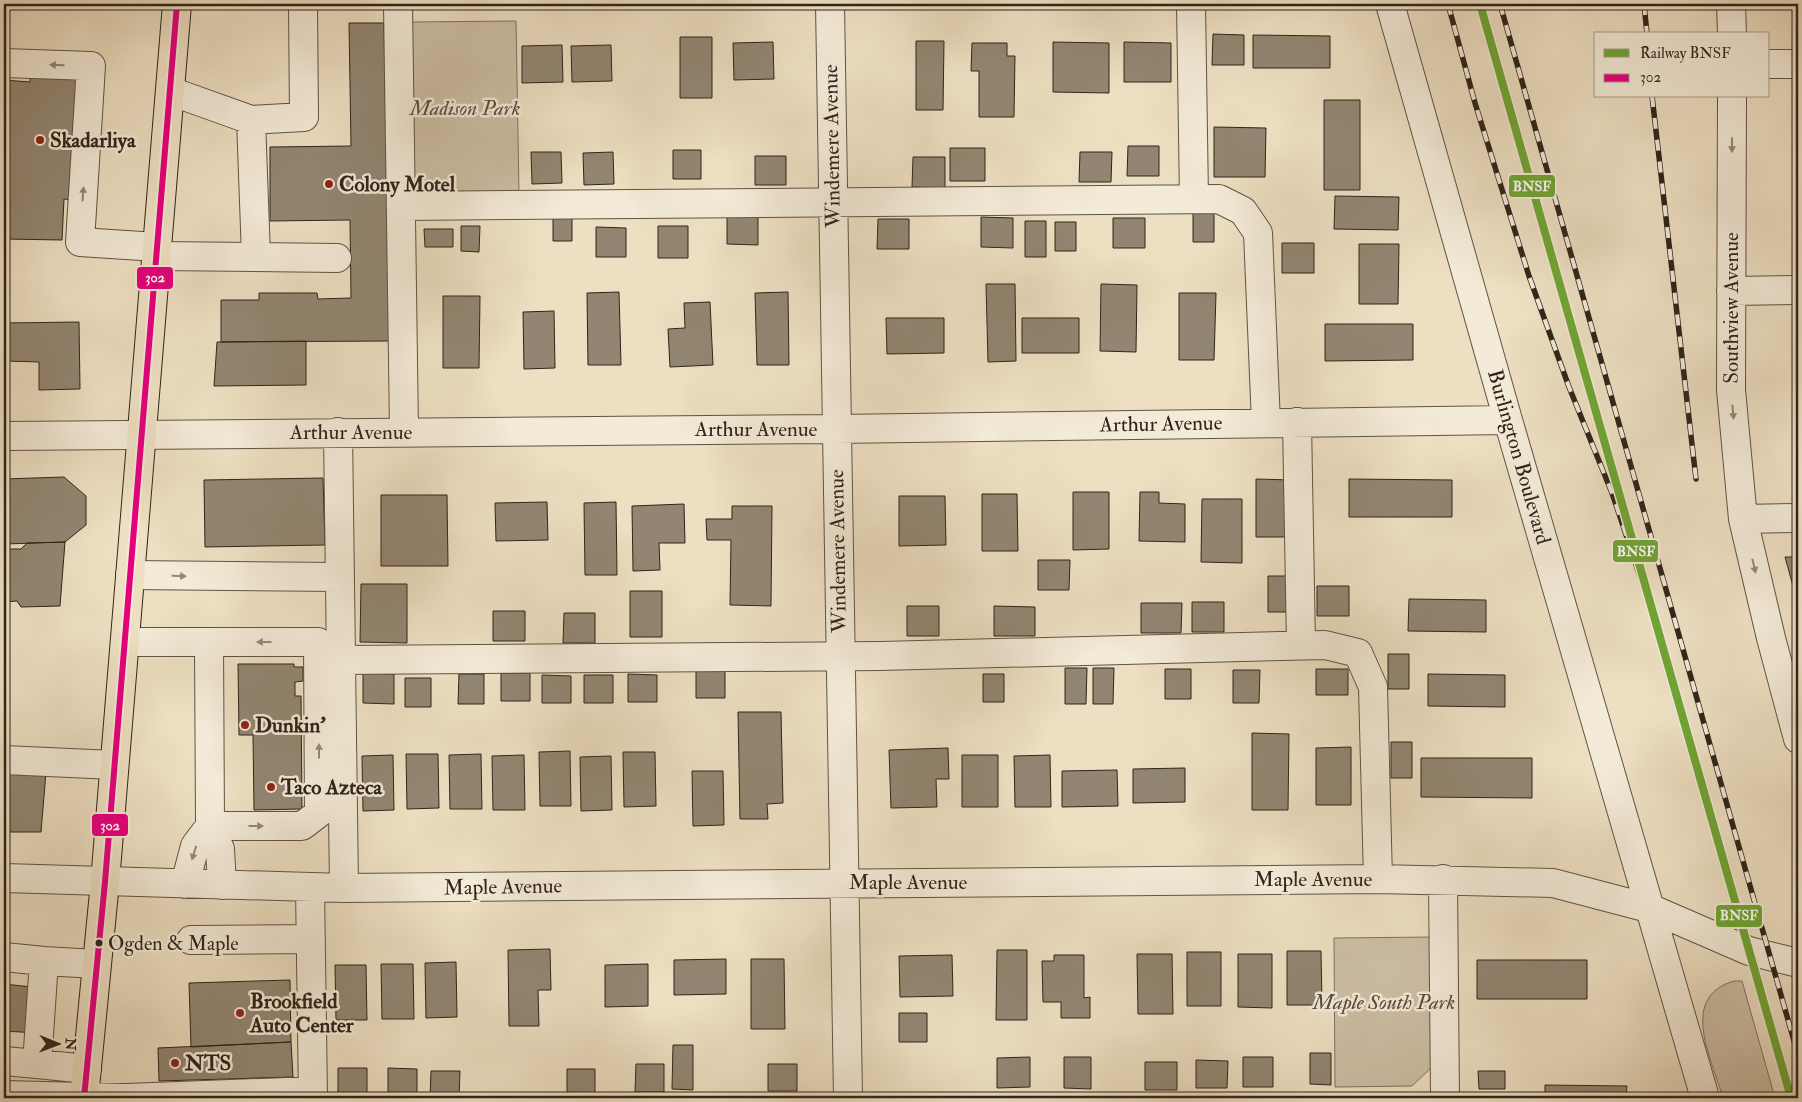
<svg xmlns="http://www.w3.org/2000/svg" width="1802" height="1102" viewBox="0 0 1802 1102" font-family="'IM FELL Double Pica',serif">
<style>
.green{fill:#cdbfa6;stroke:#7e7260}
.building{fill:#928672;stroke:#2f251b}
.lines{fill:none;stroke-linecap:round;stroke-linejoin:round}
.minor-casing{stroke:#5e5445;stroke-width:30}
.major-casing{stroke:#2f251b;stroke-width:30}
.minor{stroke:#f3ead7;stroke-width:28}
.major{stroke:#eddfc2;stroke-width:28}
.rail-casing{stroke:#2f251b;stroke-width:5.5}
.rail{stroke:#f3ead7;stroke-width:4;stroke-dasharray:11;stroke-linecap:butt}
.bus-1-casing{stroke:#f3ead7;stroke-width:10}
.bus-1{stroke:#e5007d;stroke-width:6}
.rail-1-casing{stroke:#f3ead7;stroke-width:11}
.rail-1{stroke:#70a534;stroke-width:8}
.oneway{fill:#918879}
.poi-dot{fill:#8f2418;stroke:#f3ead7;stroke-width:2}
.bus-dot{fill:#2f251b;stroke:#f3ead7;stroke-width:2}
.labels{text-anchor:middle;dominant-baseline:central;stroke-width:5;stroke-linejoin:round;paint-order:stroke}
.bus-label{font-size:20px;fill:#2f251b;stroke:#f3ead7;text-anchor:start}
.park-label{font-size:21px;font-style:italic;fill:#564c3e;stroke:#f3ead7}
.poi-label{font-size:21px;font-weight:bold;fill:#2f251b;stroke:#f3ead7;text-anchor:start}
.street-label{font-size:21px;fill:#2f251b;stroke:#f3ead7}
.line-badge{stroke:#f3ead7;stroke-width:2}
.badge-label{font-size:14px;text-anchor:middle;font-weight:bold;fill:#fff}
</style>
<rect width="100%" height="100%" fill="#eddfc2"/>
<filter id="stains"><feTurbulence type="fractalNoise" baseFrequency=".004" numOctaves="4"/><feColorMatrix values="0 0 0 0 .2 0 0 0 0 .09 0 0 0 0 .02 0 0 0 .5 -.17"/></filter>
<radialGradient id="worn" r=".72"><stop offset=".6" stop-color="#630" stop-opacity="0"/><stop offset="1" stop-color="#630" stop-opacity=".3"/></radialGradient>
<!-- green -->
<path class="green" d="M516 21 519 193 414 195 412 22Z
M1432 937 1433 1066 1412 1086 1335 1087 1334 938Z
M1734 981H1742L1775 1098H1725L1722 1095C1711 1057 1679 997 1734 981Z"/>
<!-- building -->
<path class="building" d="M349 23H384L390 341 221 342V300H259V293H317L318 299 351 298 350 220 270 221V147L351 146Z
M1213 34 1244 35V65H1212Z
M1253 35 1330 36V68H1253Z
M680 37H712V98H680Z
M916 41H944L943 110H916Z
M773 42 774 79 734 80 733 43Z
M1053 42 1109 43V93L1053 92Z
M1124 42 1171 43V82H1124Z
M972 43H1007V56H1015L1014 117H979V71H971Z
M562 45 563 82 522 83V46Z
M611 45 612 81 572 82 571 46Z
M30 75 81 80 72 200 64 199 62 240 5 239 4 80 30 82Z
M1324 100H1360V190H1324Z
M1214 127 1266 128 1265 177H1214Z
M1128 146H1159V176H1127Z
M950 148H985V181H950Z
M673 150H701V179H673Z
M531 152H561L562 183 532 184Z
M613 152 614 184 584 185 583 153Z
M1080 152H1112L1111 182H1079Z
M755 156H786V185H755Z
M913 157H945V188L912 187Z
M1335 196 1399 197 1398 230 1334 229Z
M1193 213H1214V242H1193Z
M572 215V241H553V216Z
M727 215H758V245L727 244Z
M981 217 1013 218V248L981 247Z
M1113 218H1145V248H1113Z
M878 219H909V249H877Z
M1025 221H1046V257H1025Z
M1055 222H1076V251H1055Z
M461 226H480L479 252 461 251Z
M658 226H688V258H658Z
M596 227 626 228V257H596Z
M424 229H453V247H425Z
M1282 243H1314V273H1282Z
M1359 244H1399L1398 304H1359Z
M986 284H1015L1016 361 988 362Z
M1101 284 1137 285 1136 352 1100 351Z
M619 292 621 365H588L587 293Z
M788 292 789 365H757L755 293Z
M1179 293H1216L1214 360H1179Z
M443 296H480L479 368H443Z
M710 302 713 365 670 367 668 329 685 328 684 303Z
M554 311 555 368 524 369 523 312Z
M886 318H944V353L887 354Z
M1022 318H1079V353H1022Z
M79 322 80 389 39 390V362L4 361V323Z
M1325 324H1413V360L1325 361Z
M306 341V385L214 386 217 342Z
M64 477 86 496V525L65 542 4 544V479Z
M323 478 325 545 205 547 204 480Z
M1256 479 1292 480V537H1256Z
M1349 479 1452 480V517H1349Z
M1073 492H1109V549L1073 550Z
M1140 492H1159V503L1185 504V542L1139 541Z
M982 494H1017L1018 551H982Z
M381 495H447L448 566H381Z
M899 496H945L946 545 899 546Z
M1202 499H1242V563L1201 562Z
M547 502 548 540 496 541 495 503Z
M616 502 617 575H585L584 503Z
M684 504 685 543H659L660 570 633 571 632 506Z
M732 506H772L771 606 730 605 731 540H707L706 519H732Z
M65 542 60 606 21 607 17 601 4 602V549H21L27 543Z
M1785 557H1798V604Z
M1038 560H1070L1069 590H1038Z
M1268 576H1289V612H1268Z
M361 584H407V643L360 642Z
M1317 586H1349V616H1317Z
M630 591H662V637H630Z
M1409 599 1486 600V632L1408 631Z
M1192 602H1224V632H1192Z
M1141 603H1182L1181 633H1141Z
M907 606H939V636H907Z
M994 606 1035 607V636H994Z
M493 611H525V641H493Z
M564 613H595V643H563Z
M1388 654H1409V689H1388Z
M238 664H294V667H303V681L295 682V696H301L302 809 254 810 253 735H239Z
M1065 668H1087L1086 704H1065Z
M1093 668H1114L1113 704H1093Z
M1165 669H1191V699H1165Z
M1316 669H1348V695H1316Z
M696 670 725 671V698H696Z
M1233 670H1260L1259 703H1233Z
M363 673 394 674V704L363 703Z
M501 673H530V701H501Z
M459 674H484V704H458Z
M628 674 657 675V702H628Z
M983 674H1004V702H983Z
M1428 674 1505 675V707L1428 706Z
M542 675 571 676V703H542Z
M584 675H613V703H584Z
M405 678H431V707H405Z
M738 712H781L783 803 767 804 768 819H740Z
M1252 733 1289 734 1288 810H1252Z
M1391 742H1412V778H1391Z
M1351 747V805H1316V748Z
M948 748 949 779H936L937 807 891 808 889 750Z
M570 751 571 806H540L539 752Z
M623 752H655L656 806 624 807Z
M406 754H438L439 808 407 809Z
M481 754 482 809H450L449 755Z
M393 755 394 810 363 811 362 756Z
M524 755 525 810H493L492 756Z
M962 755H998V807H962Z
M1050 755 1051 807H1015L1014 756Z
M611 756 612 810 581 811 580 757Z
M1421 758H1532V798L1421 797Z
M1185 768V802L1133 803V769Z
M1117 770 1118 806 1062 807V771Z
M692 771H723L724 825 693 826Z
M46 772 41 832H4V773Z
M550 949 551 990H538L539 1026H509L508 950Z
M997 950H1027V1020H996Z
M1287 951H1321L1322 1005H1287Z
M1187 952H1221V1006H1187Z
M1137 954H1172L1173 1014H1138Z
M1238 954H1272V1008L1238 1007Z
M952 955 953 996 900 997 899 956Z
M1054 955H1084V998L1090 997V1018H1061V1002H1043L1042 961H1054Z
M726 959V994L674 995V960Z
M751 959H784L785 1029H751Z
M1477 960H1587V999H1477Z
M456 962 457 1017 426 1018 425 963Z
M381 964H413L414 1019H382Z
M648 964V1006L605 1007V965Z
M335 965H366L367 1020H336Z
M290 980 291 1042 191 1047 189 983Z
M4 984 41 988 37 1033 4 1031Z
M899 1013H927V1042H899Z
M291 1042 293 1077 159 1081 158 1048Z
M673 1045H693V1090L672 1089Z
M1310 1053H1331V1085L1310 1084Z
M1030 1057V1087L997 1088V1058Z
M1064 1057H1091V1089L1064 1088Z
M1243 1057H1273V1087H1243Z
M1196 1060 1228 1061 1227 1088H1196Z
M1145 1062H1177V1090H1145Z
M636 1064H664V1092H635Z
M768 1064H797V1091H768Z
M338 1068H367V1095H338Z
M388 1068 417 1069V1096H388Z
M567 1069H595V1097L567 1096Z
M431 1071H460L459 1098H430Z
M1478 1071H1505V1089H1479Z
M1545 1085 1627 1086 1626 1098H1545Z"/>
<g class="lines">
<!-- minor casing -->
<g class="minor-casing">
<path id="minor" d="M398 4 404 432
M830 4 848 1098
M1191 4 1194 199
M1390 4 1508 420 1705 1098
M1731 4 1732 34
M4 63 91 66 80 242 157 247
M1768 64H1798
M170 91 251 120 304 117 303 4
M1732 96 1731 390 1743 519 1771 638 1798 739
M251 120 256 256
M401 206 1219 199 1243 211 1258 233 1266 423
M156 256 337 258
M1731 291 1798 290
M1297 422 1301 645
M338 432 344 888
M4 436 836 429 1508 420
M1743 519 1798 518
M130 575 340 577
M125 642H318L319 813 302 826H210
M209 642 210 826 220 849 222 885
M341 660 880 656 1325 645 1358 653 1373 687 1378 879
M4 760 114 765
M4 878 344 888 1378 879 1553 883 1652 909 1749 951 1798 963
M1443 879 1445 1098
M185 884 195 846 210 826
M310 887 313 1098
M191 940 311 939
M4 957 44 961 37 1064 4 1061
M44 961 96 964
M37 1064 87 1069
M4 1095 126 1098 313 1091"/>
</g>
<!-- major casing -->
<g class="major-casing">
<path id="major" d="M84 1098 105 882 177 4"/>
</g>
<!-- minor -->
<use href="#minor" class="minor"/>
<!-- major -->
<use href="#major" class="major"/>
<!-- rail casing -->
<g class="rail-casing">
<path id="rail" d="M1448 4 1475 103 1529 276 1569 387 1612 493 1649 603
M1500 4 1798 1055
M1644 4 1647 34
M1652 96 1696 479"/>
</g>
<!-- rail -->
<use href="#rail" class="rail"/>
<!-- bus-1 casing -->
<g class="bus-1-casing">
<path id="bus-1" d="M84 1098 105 882 177 4"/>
</g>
<!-- bus-1 -->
<use href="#bus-1" class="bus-1"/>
<!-- rail-1 casing -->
<g class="rail-1-casing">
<path id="rail-1" d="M1480 4 1791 1098"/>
</g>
<!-- rail-1 -->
<use href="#rail-1" class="rail-1"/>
</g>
<!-- one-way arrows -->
<defs><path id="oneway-solid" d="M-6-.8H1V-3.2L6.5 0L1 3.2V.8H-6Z" transform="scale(1.25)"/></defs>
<g class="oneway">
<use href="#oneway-solid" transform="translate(57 65) rotate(-178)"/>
<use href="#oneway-solid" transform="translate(1732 145) rotate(90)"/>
<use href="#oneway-solid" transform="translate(83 194) rotate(-86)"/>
<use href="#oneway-solid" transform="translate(1733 412) rotate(85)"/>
<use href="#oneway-solid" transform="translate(1754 566) rotate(77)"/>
<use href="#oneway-solid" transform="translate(179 576) rotate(1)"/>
<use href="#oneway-solid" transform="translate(264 642) rotate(-180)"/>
<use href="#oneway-solid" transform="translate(319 751) rotate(-90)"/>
<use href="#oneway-solid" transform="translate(256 826)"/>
<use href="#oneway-solid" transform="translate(194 853) rotate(107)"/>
</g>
<!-- markers -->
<g class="poi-dot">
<circle cx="40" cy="140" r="5"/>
<circle cx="329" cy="184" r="5"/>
<circle cx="245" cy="725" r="5"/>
<circle cx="271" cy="787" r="5"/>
<circle cx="240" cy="1013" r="5"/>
<circle cx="175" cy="1063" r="5"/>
</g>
<circle class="bus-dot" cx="99" cy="943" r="4.5"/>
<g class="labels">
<!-- bus labels -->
<g class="bus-label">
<text x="108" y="943">Ogden &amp; Maple</text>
</g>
<!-- park labels -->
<g class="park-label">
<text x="465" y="108">Madison Park</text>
<text x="1384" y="1002">Maple South Park</text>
</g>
<!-- poi labels -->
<g class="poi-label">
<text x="50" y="140">Skadarliya</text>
<text x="339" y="184">Colony Motel</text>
<text x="255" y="725">Dunkin'</text>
<text x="281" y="787">Taco Azteca</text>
<text x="250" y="1001">Brookfield<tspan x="250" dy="24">Auto Center</tspan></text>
<text x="185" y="1063">NTS</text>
</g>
<!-- street labels -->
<g class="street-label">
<text transform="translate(832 146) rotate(-91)">Windemere Avenue</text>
<text transform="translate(1731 308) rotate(-90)">Southview Avenue</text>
<text transform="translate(1161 424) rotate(-1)">Arthur Avenue</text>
<text x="756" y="429">Arthur Avenue</text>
<text x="351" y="432">Arthur Avenue</text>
<text transform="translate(1519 457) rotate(74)">Burlington Boulevard</text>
<text transform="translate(838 551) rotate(-91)">Windemere Avenue</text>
<text x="1313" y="879">Maple Avenue</text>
<text x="908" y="882">Maple Avenue</text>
<text transform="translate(503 887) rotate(-1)">Maple Avenue</text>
</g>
</g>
<g class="line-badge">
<rect x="1508" y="174" width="48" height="24" rx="5" fill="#70a534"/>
<rect x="136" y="266" width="38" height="24" rx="5" fill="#e5007d"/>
<rect x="1612" y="539" width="47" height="24" rx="5" fill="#70a534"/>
<rect x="91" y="813" width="38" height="24" rx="5" fill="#e5007d"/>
<rect x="1715" y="904" width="48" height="24" rx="5" fill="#70a534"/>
</g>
<g class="badge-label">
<text x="1532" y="191">BNSF</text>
<text x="155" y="282">302</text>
<text x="1636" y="556">BNSF</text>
<text x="110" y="830">302</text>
<text x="1739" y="920">BNSF</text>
</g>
<!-- margin -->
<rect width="1802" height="1102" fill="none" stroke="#eddfc2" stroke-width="20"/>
<rect x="5" y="5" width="1792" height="1092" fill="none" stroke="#2f251b" stroke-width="2.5"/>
<rect x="10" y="10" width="1782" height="1082" fill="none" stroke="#2f251b"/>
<!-- legend -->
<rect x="1594" y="32" width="175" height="65" fill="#f3ead7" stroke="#a59b8c"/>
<rect x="1604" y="49" width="25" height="8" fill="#70a534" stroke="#a59b8c"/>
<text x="1640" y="58" font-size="15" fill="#2f251b">Railway BNSF</text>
<rect x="1604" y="74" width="25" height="8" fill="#e5007d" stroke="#a59b8c"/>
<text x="1640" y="82" font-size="15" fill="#2f251b">302</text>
<!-- north arrow -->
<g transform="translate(58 1044) rotate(91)" stroke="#f3ead7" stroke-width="4" paint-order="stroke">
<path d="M0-4L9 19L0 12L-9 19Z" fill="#2f251b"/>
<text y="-8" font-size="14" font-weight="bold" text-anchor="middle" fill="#2f251b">N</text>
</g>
<rect width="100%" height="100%" filter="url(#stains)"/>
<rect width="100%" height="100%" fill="url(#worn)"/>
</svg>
